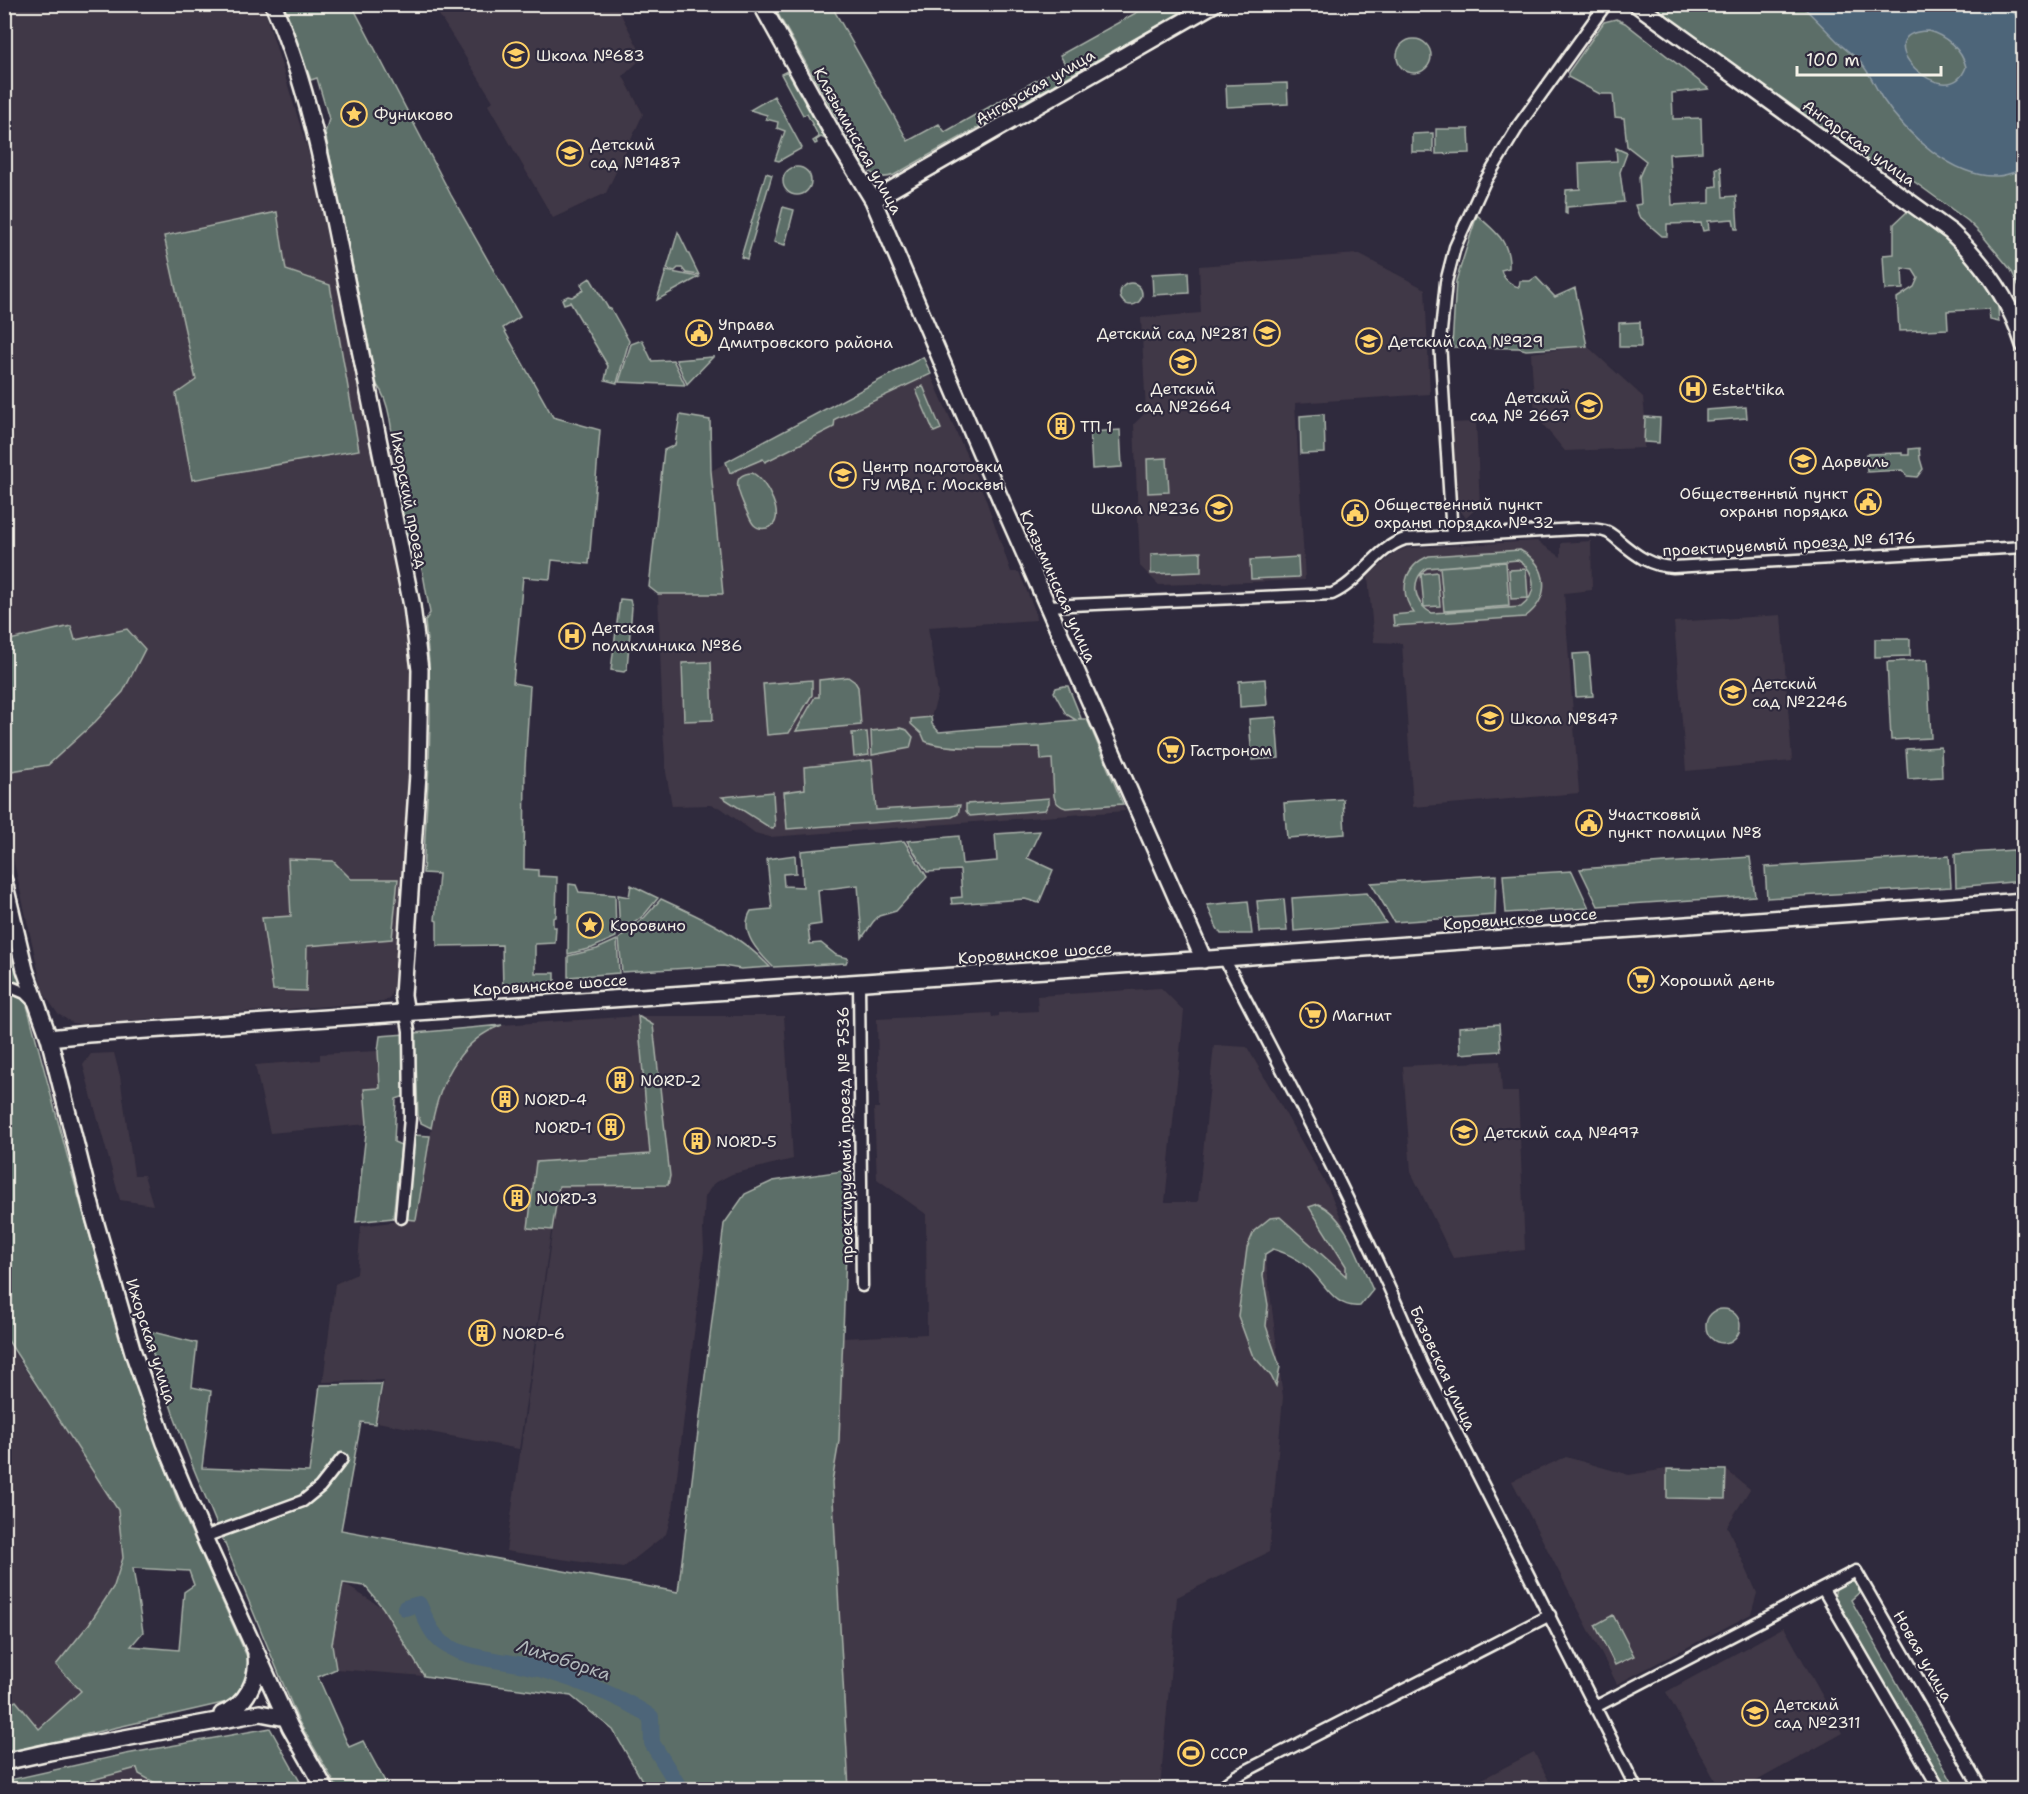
<svg xmlns="http://www.w3.org/2000/svg" width="2028" height="1794" viewBox="0 0 2028 1794" font-family="'Shantell Sans',sans-serif">
<style>
.built{fill:#413846}
.green{fill:#5b6e67;stroke:#a8b0a8;stroke-width:1.5;fill-rule:evenodd}
.water{fill:#4e6579;stroke:#909da5;stroke-width:1.5;fill-rule:evenodd}
.lines{fill:none;stroke-linecap:round;stroke-linejoin:round}
.river{stroke:#4e6579;stroke-width:16}
.street-casing{stroke:#f4f1e8;stroke-width:15}
.secondary-casing{stroke:#f4f1e8;stroke-width:20}
.street{stroke:#2f2a3d;stroke-width:10}
.secondary{stroke:#2f2a3d;stroke-width:15}
.labels{text-anchor:middle;dominant-baseline:central;stroke-width:4.5;stroke-linejoin:round;paint-order:stroke}
.poi-label{font-size:16px;fill:#f4f1e8;stroke:#2f2a3d;text-anchor:start}
.street-label{font-size:16px;fill:#f4f1e8;stroke:#2f2a3d}
.water-label{font-size:18px;font-style:italic;fill:#b2b9bc;stroke:#2f2a3d}
</style>
<rect width="100%" height="100%" fill="#2f2a3d"/>
<filter id="ink" filterUnits="userSpaceOnUse"><feTurbulence type="fractalNoise" baseFrequency=".0167" numOctaves="2"/><feDisplacementMap in="SourceGraphic" scale="12" xChannelSelector="R" yChannelSelector="G"/><feConvolveMatrix kernelMatrix="1 2 1 2 8 2 1 2 1" color-interpolation-filters="sRGB"/></filter>
<g filter="url(#ink)">
<!-- built -->
<path class="built" d="M4 5H263L313 167 409 644 412 698 404 864 393 987 390 997 383 1002 81 1024 73 1023 58 1014 43 992 4 818Z
M433 5H616L643 57 623 76 643 114 606 193 553 218 488 105 493 101Z
M1358 254 1425 289 1430 394 1295 403 1305 580 1159 585 1140 566 1134 424 1146 412 1141 318 1201 313 1199 266Z
M1587 346 1643 397 1645 417 1644 448 1565 451 1535 415 1531 353Z
M923 357 985 497 1011 572H1019L1035 611 1036 620 928 627 938 694 931 717 932 724 939 732 1087 719 1125 811 770 837 755 833 721 808 710 805 672 806 666 772 663 729 658 594H723L711 471Z
M1476 422 1480 505 1466 518 1454 502 1449 423Z
M1537 541 1561 557V543L1591 541 1592 590 1564 593 1579 793 1413 807 1402 643 1374 642 1368 576 1396 552 1407 548Z
M1781 615 1792 761 1686 771 1674 622Z
M1161 988 1184 1011 1165 1202H1198L1214 1045 1247 1047 1328 1188 1371 1287 1360 1293 1290 1230 1264 1245 1283 1397 1269 1552 1177 1597 1160 1789H849L832 1482 839 1441 843 1338 927 1334 926 1214 877 1179 874 1108H879L877 1019 991 1013 992 1017 999 1016V1013L1038 1011 1037 996Z
M638 1016H784L793 1159 732 1174 713 1184 705 1197 703 1230 704 1250 673 1509 666 1534 623 1568 506 1551 559 1186 669 1184 561 1164 519 1449 377 1422 384 1380 323 1382 335 1284 357 1274 361 1226 416 1219 435 1109 445 1080 466 1048 479 1035 502 1025Z
M378 1051 380 1088 364 1089 367 1124 270 1133 255 1065 320 1060V1054Z
M114 1053 120 1076 134 1175H144L153 1205 120 1200 83 1065 91 1054Z
M1500 1061 1502 1092H1518L1525 1250 1453 1258 1411 1172 1403 1066Z
M4 1338 118 1510 123 1558 114 1585 89 1624 81 1691 39 1730 16 1701 5 1706Z
M1566 1457 1629 1475 1667 1469 1726 1470 1750 1489 1727 1526 1757 1593 1751 1614 1617 1684 1512 1481Z
M342 1583 383 1608 424 1676 336 1669 332 1644Z
M1784 1627 1843 1733 1742 1789H1720L1666 1692Z
M1534 1752 1553 1789H1463L1494 1773Z
M137 1768 140 1774 166 1789 58 1790Z"/>
<!-- green -->
<path class="green" d="M282 5H352L451 195 520 317 503 328 553 417 600 430 589 564 552 560 550 579 523 577 513 683 530 686 525 767 524 869 538 870V876L557 877 556 917 553 918V927H556L555 943 535 944V973H555V986L503 989 502 945 437 946V921L435 920 439 874 423 873 429 764 430 717 429 662 425 621 430 613 420 557 411 552C406 529 400 506 397 484 393 456 394 406 377 385L325 133 329 119 317 78 311 80Z
M773 5H831L908 141 939 124 945 132 1065 64 1060 55 1150 5H1194L894 175C881 180 873 176 864 166Z
M1648 5H2023V295L2011 270 1982 235 1968 221 1894 167H1874Z
M1616 19 1625 23 1709 89 1672 93 1673 119 1701 118 1702 152 1669 154 1672 205 1710 203V187L1717 186 1716 168 1721 167 1723 197 1736 196 1738 229H1735L1733 219 1708 221 1709 230 1703 231 1701 223 1667 224V236H1662L1639 216 1635 205 1641 204 1639 177 1646 161 1627 146 1624 118 1615 117 1613 94H1600L1568 77V73L1604 22Z
M1397 56a17 17 0 1 1 34 0a17 17 0 1 1-34 0Z
M787 71 825 139 821 137 816 140 817 143 815 144 813 141 819 137 807 114 803 115 781 74Z
M1287 83 1288 104 1227 107 1226 85Z
M774 96 802 148 779 161 775 160 785 131 777 128 778 122 766 119 767 115 750 110Z
M1436 129H1469L1470 153 1436 154Z
M1433 133V152H1412V134Z
M1616 148 1627 153 1620 172 1624 202 1567 207V214L1565 213 1566 190 1580 189 1579 163 1617 161Z
M783 181a14 14 0 1 1 28 0a14 14 0 1 1-28 0Z
M766 173 772 175 747 259 741 257Z
M783 207 794 210 785 245 774 242Z
M1908 211C1938 233 1985 266 1997 303 1999 309 1998 316 1999 322L1990 320 1989 309 1947 311 1948 329 1899 331 1897 298 1914 287 1918 278 1913 270 1902 268 1903 289 1885 290 1883 255 1894 254V224Z
M277 212 286 270 330 285 359 450 192 480 176 394 196 380 164 236Z
M1477 215C1495 232 1510 240 1509 268L1501 270C1503 278 1510 285 1519 287L1520 281H1530L1536 277 1555 297 1575 288 1587 346 1526 350 1519 348 1452 347 1456 281Z
M678 232 699 275 686 273 682 268H678L675 271 667 269Z
M666 271 699 277 657 300Z
M1188 272 1189 293 1153 295 1152 274Z
M590 278 608 308 611 309 629 341 617 383 605 380 608 366 570 302 564 304 562 299 568 296 572 297 584 290 581 284Z
M1120 294a11 11 0 1 1 22 0a11 11 0 1 1-22 0Z
M1640 322 1641 347H1619V323Z
M642 340 652 361 673 360 685 385 619 382 631 344Z
M713 357 687 384 676 360Z
M923 357 931 374 835 419 834 427 765 462 763 459 730 473 726 462Z
M923 386 941 429 934 432 916 390Z
M1746 407 1747 418 1706 421V410Z
M1324 414 1325 453 1301 454 1300 416Z
M680 415 710 420 711 471 723 594H658L649 587 664 450 675 445Z
M1645 417 1660 418 1659 443 1644 442Z
M1120 430 1122 467 1092 469 1090 432Z
M1919 448 1920 459 1923 469 1917 477 1907 476 1902 470 1867 472 1866 454 1902 453V455H1909V449Z
M1167 458 1169 492 1148 493 1147 459Z
M752 473C765 477 790 523 767 528 762 529 757 528 754 525 750 521 748 513 745 508 740 495 728 474 752 473Z
M1520 550C1549 566 1552 597 1525 617L1394 626 1393 615 1414 613C1398 592 1404 566 1429 556ZM1518 560C1537 572 1538 594 1521 607L1432 613C1414 605 1409 579 1427 568Z
M1201 552V572L1151 574V554Z
M1298 557 1299 577 1251 579 1250 560Z
M1506 562 1509 606 1444 611 1440 567Z
M1526 569 1528 598 1511 599 1509 570Z
M1437 572 1440 606 1424 607 1421 574Z
M620 599 630 600 632 607 627 669 624 672 611 670Z
M71 626 75 640 127 629 145 649 123 692 95 722 48 765 5 772V641Z
M1875 639H1910V656L1875 657Z
M1589 653 1593 696 1576 697 1573 654Z
M1927 660 1931 738 1891 740 1887 662Z
M711 662 713 720 684 721 682 663Z
M848 677 855 682 858 687 861 725 796 731 815 697H819V680Z
M1265 679 1267 705 1240 707 1239 681Z
M812 680V695L789 733 767 735 763 684Z
M1064 686H1068L1081 718 1078 719H1087L1123 804 1066 808C1059 806 1055 803 1054 796L1052 759 1041 760 1040 747C1016 747 943 751 925 741L922 734 911 724V719L931 717 932 724 939 732 1076 720 1066 714 1054 692 1056 688Z
M1276 717 1279 758 1252 760 1249 719Z
M900 728 907 730 913 737 910 748 872 755 871 731Z
M867 732 869 755 854 757 852 733Z
M1941 747 1942 777 1908 779 1906 749Z
M872 760 876 810 960 805 958 814 952 817 787 829 784 792 805 789 804 767Z
M773 792 775 826 772 829 722 797Z
M1049 798V803L1045 810 970 816 966 811V804Z
M1343 799 1345 834 1287 838 1284 803Z
M1040 831 1027 858 1053 870 1039 903 1025 899 952 904 951 898 962 897 960 870 927 872 907 841 959 836 962 864 997 861 995 834Z
M904 841 927 877 896 911 879 916 873 922 862 938 858 885 818 890 821 924 808 926 810 944 821 943 836 955 848 958 846 963 773 967C759 953 738 932 751 911L772 909 767 859 795 855 796 873 783 874 784 886 803 887 801 851Z
M2013 850 2023 861V881L1956 887 1955 854Z
M1949 856 1951 887 1767 898 1765 867Z
M1750 857 1755 896 1598 906 1580 869Z
M288 859 333 861 351 879H398L392 939 307 946 306 991 273 990 262 918 291 916Z
M1572 871 1589 908 1506 913 1503 875Z
M1496 875 1495 915 1394 922 1371 883Z
M569 884 576 885 579 892 615 895 616 937 592 948 568 954Z
M631 885 658 898 644 915 620 934 618 895 629 897Z
M1367 893 1386 923 1294 931 1292 898Z
M661 899C702 918 738 933 770 967L741 969 723 966 622 972 619 939 645 917Z
M1284 899 1287 931 1260 932 1257 901Z
M1248 901 1252 934H1221L1217 928 1207 905Z
M4 919 71 1170 121 1345 178 1502 248 1659 251 1677 235 1699 227 1702 5 1753V1706L16 1701 39 1729 81 1691 56 1665 89 1624 114 1586 123 1558 118 1510 5 1336ZM133 1568 189 1571 194 1585 184 1592 179 1650 131 1646 143 1632Z
M617 940 619 973 568 977V956L597 949Z
M638 1016 653 1025 670 1176 668 1185 559 1186 552 1230 528 1228 536 1162 650 1154Z
M1499 1024 1501 1051 1460 1054 1459 1027Z
M502 1025C458 1041 439 1084 431 1128L421 1123 418 1115 415 1033Z
M405 1034V1096L396 1099 394 1142 401 1145 393 1218 356 1222 367 1124 364 1089 380 1088 378 1051 380 1036Z
M414 1135 430 1136 416 1220 403 1219Z
M849 1170 839 1441 832 1482 849 1789H647L613 1730 571 1696 424 1676 383 1608 365 1586 343 1583 332 1644 336 1669 318 1677 349 1747 363 1741 389 1789H338L299 1722 193 1467 175 1419 145 1330 197 1343 192 1387 211 1391 202 1468 309 1472 320 1385 382 1384 375 1424 361 1422 341 1530 678 1592 724 1224 745 1194 773 1181Z
M1318 1204C1347 1216 1360 1263 1373 1290L1360 1306C1333 1309 1325 1281 1306 1266 1296 1257 1285 1253 1273 1249L1265 1254 1263 1276 1268 1305 1266 1326 1280 1367 1276 1386 1271 1376 1252 1354 1238 1316 1247 1248 1254 1231 1270 1218 1280 1217 1346 1276V1266L1309 1207Z
M1706 1326a17 17 0 1 1 34 0a17 17 0 1 1-34 0Z
M1667 1469 1726 1470 1725 1499 1667 1498Z
M1850 1580 1858 1583 1862 1590 1851 1600 1956 1789H1947L1834 1597 1836 1588Z
M1613 1615 1634 1656 1615 1665 1595 1625Z
M270 1728 304 1789H166L139 1774 137 1768 58 1789H53L50 1787 42 1789H5V1781L126 1754Z"/>
<!-- water -->
<path class="water" d="M1801 5H2006L2019 18 2023 27V169C2015 172 2006 176 1997 176 1953 178 1905 133 1882 98 1875 87 1870 73 1861 63 1855 56 1847 51 1840 44 1827 31 1815 18 1801 5ZM1928 31C1945 35 1962 50 1966 67 1947 118 1862 32 1928 31Z"/>
<g class="lines">
<!-- river -->
<path class="river" d="M405 1608 419 1604C426 1619 430 1633 443 1643 463 1658 499 1660 523 1665 562 1674 618 1694 651 1717L652 1743 681 1790"/>
<!-- street casing -->
<g class="street-casing">
<path id="street" d="M1452 536 1440 341 1446 282 1455 247 1484 183 1519 125 1606 4
M1047 606 1332 594C1361 581 1376 548 1405 539L1576 529C1585 529 1595 528 1604 531 1610 532 1615 537 1619 541 1637 556 1650 566 1673 567L2024 547
M1224 958C1294 1092 1365 1225 1422 1364L1637 1790
M859 983 862 1286
M4 984 25 993 34 1002
M401 1218 410 1118 409 1031 406 1013
M204 1537 303 1501 320 1487 342 1459
M1823 1589 1940 1790
M1595 1707 1856 1571 1982 1790
M1217 1790 1236 1776 1550 1615"/>
</g>
<!-- secondary casing -->
<g class="secondary-casing">
<path id="secondary" d="M273 4C311 93 328 191 347 285 369 392 390 499 412 606L420 670 418 774 403 995 406 1013
M761 4 837 141 873 200 1000 498 1204 960
M1636 4 1951 232C1985 264 2010 300 2024 345
M873 200 1214 4
M4 881 25 970 49 1038 94 1217 133 1352 165 1443 204 1537 290 1727 326 1790
M49 1038 88 1034 1224 958 2024 901
M222 1714C246 1706 259 1680 256 1655
M4 1762 49 1752 260 1713 286 1718"/>
</g>
<!-- street -->
<use href="#street" class="street"/>
<!-- secondary -->
<use href="#secondary" class="secondary"/>
</g>
</g>
<!-- icons -->
<defs>
<g id="school-ring" transform="scale(1.35)"><circle r="9.5" fill="#2f2a3d" stroke="#ffd166" stroke-width="1.5"/><path d="M0-5L7-2L0 1L-7-2ZM-4 1L0 2.5L4 1V4Q0 6-4 4Z" fill="#ffd166"/></g>
<g id="sight-ring" transform="scale(1.35)"><circle r="9.5" fill="#2f2a3d" stroke="#ffd166" stroke-width="1.5"/><path d="M0-6L1.8-2.2L6-1.7L2.9 1.2L3.7 5.4L0 3.3L-3.7 5.4L-2.9 1.2L-6-1.7L-1.8-2.2Z" fill="#ffd166"/></g>
<g id="civic-ring" transform="scale(1.35)"><circle r="9.5" fill="#2f2a3d" stroke="#ffd166" stroke-width="1.5"/><path d="M-.6-6.5H3V-4.5H.6V-3L4-1V1h2V6H-6V1h2V-1L-.6-3ZM-1.2 2.5V6h2.4V2.5Z" fill="#ffd166"/></g>
<g id="hospital-ring" transform="scale(1.35)"><circle r="9.5" fill="#2f2a3d" stroke="#ffd166" stroke-width="1.5"/><path d="M-5-5h3v3.5h4V-5h3V5h-3V1.5h-4V5h-3Z" fill="#ffd166"/></g>
<g id="building-ring" transform="scale(1.35)"><circle r="9.5" fill="#2f2a3d" stroke="#ffd166" stroke-width="1.5"/><path d="M-4-6H4V6H1V3H-1V6H-4ZM-2.5-4.3h1.7v1.8h-1.7ZM.8-4.3h1.7v1.8H.8ZM-2.5-1h1.7V.8h-1.7ZM.8-1h1.7V.8H.8Z" fill="#ffd166"/></g>
<g id="university-ring" transform="scale(1.35)"><circle r="9.5" fill="#2f2a3d" stroke="#ffd166" stroke-width="1.5"/><path d="M0-5L7-2L0 1L-7-2ZM-4 1L0 2.5L4 1V4Q0 6-4 4Z" fill="#ffd166"/></g>
<g id="supermarket-ring" transform="scale(1.35)"><circle r="9.5" fill="#2f2a3d" stroke="#ffd166" stroke-width="1.5"/><path d="M-6-5.5h2.5l.6 2H6L4.5 2H-2.5L-4.4-4H-6ZM-1.5 3.2a1.3 1.3 0 1 0 .1 0ZM3 3.2a1.3 1.3 0 1 0 .1 0Z" fill="#ffd166"/></g>
<g id="stadium-ring" transform="scale(1.35)"><circle r="9.5" fill="#2f2a3d" stroke="#ffd166" stroke-width="1.5"/><path d="M0-5a6.5 5 0 1 0 0 10a6.5 5 0 1 0 0-10ZM-3.5-1.8h7v3.6h-7Z" fill="#ffd166"/></g>
</defs>
<g fill-rule="evenodd">
<use href="#school-ring" x="516" y="55"/>
<use href="#sight-ring" x="354" y="114"/>
<use href="#school-ring" x="570" y="153"/>
<use href="#civic-ring" x="699" y="333"/>
<use href="#school-ring" x="1267" y="333"/>
<use href="#school-ring" x="1369" y="341"/>
<use href="#school-ring" x="1183" y="362"/>
<use href="#hospital-ring" x="1693" y="389"/>
<use href="#school-ring" x="1589" y="406"/>
<use href="#building-ring" x="1061" y="426"/>
<use href="#school-ring" x="1803" y="461"/>
<use href="#university-ring" x="843" y="475"/>
<use href="#civic-ring" x="1868" y="502"/>
<use href="#school-ring" x="1219" y="508"/>
<use href="#civic-ring" x="1355" y="513"/>
<use href="#hospital-ring" x="572" y="636"/>
<use href="#school-ring" x="1733" y="692"/>
<use href="#school-ring" x="1490" y="718"/>
<use href="#supermarket-ring" x="1171" y="750"/>
<use href="#civic-ring" x="1589" y="823"/>
<use href="#sight-ring" x="590" y="925"/>
<use href="#supermarket-ring" x="1641" y="980"/>
<use href="#supermarket-ring" x="1313" y="1015"/>
<use href="#building-ring" x="620" y="1080"/>
<use href="#building-ring" x="505" y="1099"/>
<use href="#building-ring" x="611" y="1127"/>
<use href="#school-ring" x="1464" y="1132"/>
<use href="#building-ring" x="697" y="1141"/>
<use href="#building-ring" x="517" y="1198"/>
<use href="#building-ring" x="482" y="1333"/>
<use href="#school-ring" x="1755" y="1713"/>
<use href="#stadium-ring" x="1191" y="1753"/>
</g>
<g class="labels">
<!-- poi labels -->
<g class="poi-label">
<text x="536" y="55">Школа №683</text>
<text x="374" y="114">Фуниково</text>
<text x="590" y="144">Детский<tspan x="590" dy="18">сад №1487</tspan></text>
<text x="718" y="324">Управа<tspan x="718" dy="18">Дмитровского района</tspan></text>
<text x="1248" y="333" text-anchor="end">Детский сад №281</text>
<text x="1388" y="341">Детский сад №929</text>
<text x="1183" y="388" text-anchor="middle">Детский<tspan x="1183" dy="18">сад №2664</tspan></text>
<text x="1712" y="389">Estet'tika</text>
<text x="1570" y="397" text-anchor="end">Детский<tspan x="1570" dy="18">сад № 2667</tspan></text>
<text x="1080" y="426">ТП 1</text>
<text x="1822" y="461">Дарвиль</text>
<text x="862" y="466">Центр подготовки<tspan x="862" dy="18">ГУ МВД г. Москвы</tspan></text>
<text x="1848" y="493" text-anchor="end">Общественный пункт<tspan x="1848" dy="18">охраны порядка</tspan></text>
<text x="1374" y="504">Общественный пункт<tspan x="1374" dy="18">охраны порядка № 32</tspan></text>
<text x="1200" y="508" text-anchor="end">Школа №236</text>
<text x="592" y="627">Детская<tspan x="592" dy="18">поликлиника №86</tspan></text>
<text x="1752" y="683">Детский<tspan x="1752" dy="18">сад №2246</tspan></text>
<text x="1510" y="718">Школа №847</text>
<text x="1190" y="750">Гастроном</text>
<text x="1608" y="814">Участковый<tspan x="1608" dy="18">пункт полиции №8</tspan></text>
<text x="610" y="925">Коровино</text>
<text x="1660" y="980">Хороший день</text>
<text x="1332" y="1015">Магнит</text>
<text x="640" y="1080">NORD-2</text>
<text x="524" y="1099">NORD-4</text>
<text x="592" y="1127" text-anchor="end">NORD-1</text>
<text x="1484" y="1132">Детский сад №497</text>
<text x="716" y="1141">NORD-5</text>
<text x="536" y="1198">NORD-3</text>
<text x="502" y="1333">NORD-6</text>
<text x="1774" y="1704">Детский<tspan x="1774" dy="18">сад №2311</tspan></text>
<text x="1210" y="1753">СССР</text>
</g>
<!-- street labels -->
<g class="street-label">
<text transform="translate(1035 87) rotate(-30)">Ангарская улица</text>
<text transform="translate(858 141) rotate(61)">Клязьминская улица</text>
<text transform="translate(1859 143) rotate(36)">Ангарская улица</text>
<text transform="translate(409 500) rotate(79)">Ижорский проезд</text>
<text transform="translate(1789 544) rotate(-3)">проектируемый проезд № 6176</text>
<text transform="translate(1058 586) rotate(66)">Клязьминская улица</text>
<text transform="translate(1520 919) rotate(-4)">Коровинское шоссе</text>
<text transform="translate(1035 953) rotate(-4)">Коровинское шоссе</text>
<text transform="translate(550 985) rotate(-4)">Коровинское шоссе</text>
<text transform="translate(845 1135) rotate(-91)">проектируемый проезд № 7536</text>
<text transform="translate(151 1341) rotate(72)">Ижорская улица</text>
<text transform="translate(1443 1368) rotate(65)">Базовская улица</text>
<text transform="translate(1923 1656) rotate(60)">Новая улица</text>
</g>
<!-- water labels -->
<g class="water-label">
<text transform="translate(564 1660) rotate(18)">Лихоборка</text>
</g>
</g>
<!-- margin -->
<rect width="2028" height="1794" fill="none" stroke="#2f2a3d" stroke-width="24"/>
<rect x="12" y="12" width="2004" height="1770" fill="none" stroke="#f4f1e8" stroke-width="2" filter="url(#ink)"/>
<!-- scale -->
<path d="M1797 66v9h144v-9" fill="none" stroke="#f4f1e8" stroke-width="3"/>
<text x="1806" y="66" font-size="18" fill="#f4f1e8" stroke="#2f2a3d" stroke-width="4.5" paint-order="stroke">100 m</text>
</svg>
